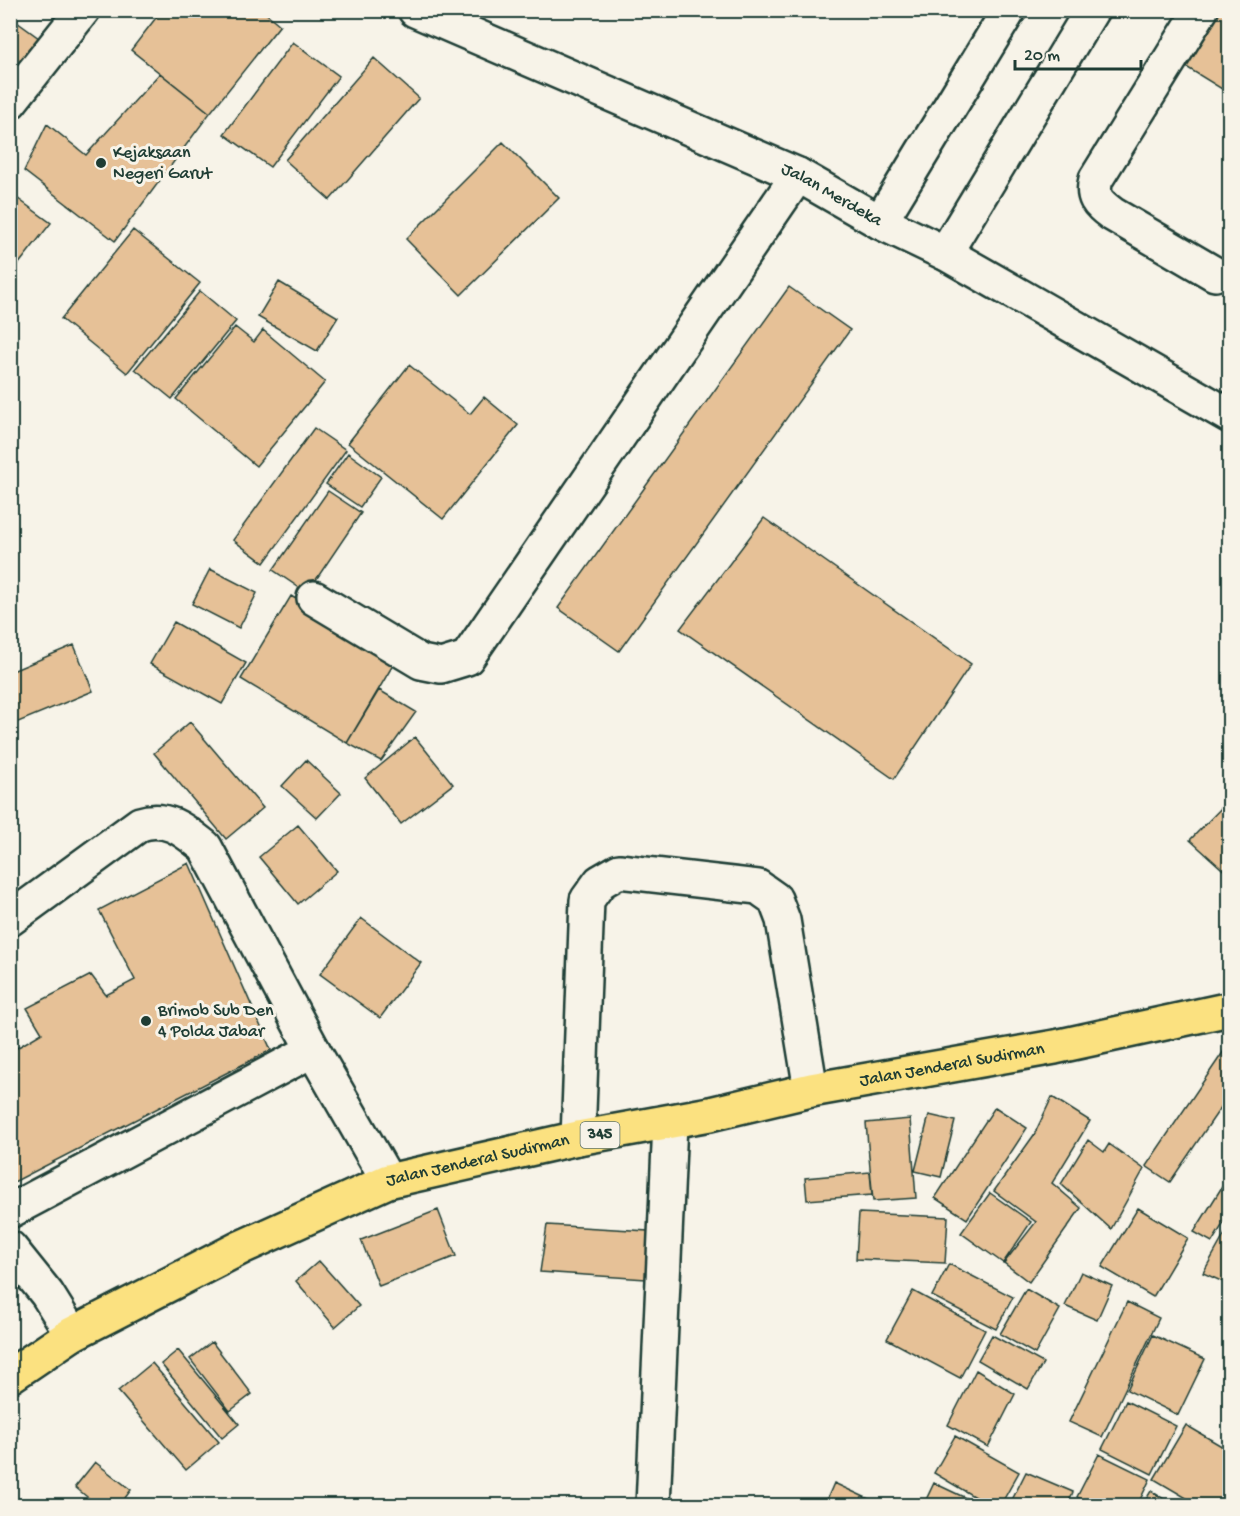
<svg xmlns="http://www.w3.org/2000/svg" width="1240" height="1516" viewBox="0 0 1240 1516" font-family="'Gochi Hand',sans-serif">
<style>
.building{fill:#e6c197;stroke:#1f3d34;stroke-width:1.5}
.lines{fill:none;stroke-linecap:round;stroke-linejoin:round}
.minor-casing{stroke:#1f3d34;stroke-width:38}
.major-casing{stroke:#1f3d34;stroke-width:38}
.minor{stroke:#f7f3e8;stroke-width:33}
.major{stroke:#fbe180;stroke-width:33}
.poi-dot{fill:#1f3d34;stroke:#f7f3e8;stroke-width:2}
.labels{text-anchor:middle;dominant-baseline:central;stroke-width:6;stroke-linejoin:round;paint-order:stroke}
.shield{fill:#f7f3e8;stroke:#60746a;stroke-width:1.5}
.shield-label{font-size:16px;font-weight:bold;fill:#1f3d34}
.poi-label{font-size:18px;fill:#1f3d34;stroke:#f7f3e8;text-anchor:start}
.street-label{font-size:18px;fill:#1f3d34;stroke:#f7f3e8}
</style>
<rect width="100%" height="100%" fill="#f7f3e8"/>
<filter id="ink" filterUnits="userSpaceOnUse"><feTurbulence type="fractalNoise" baseFrequency=".0167" numOctaves="2"/><feDisplacementMap in="SourceGraphic" scale="12" xChannelSelector="R" yChannelSelector="G"/><feConvolveMatrix kernelMatrix="1 2 1 2 8 2 1 2 1" color-interpolation-filters="sRGB"/></filter>
<g filter="url(#ink)">
<!-- building -->
<path class="building" d="M162 10H262L280 25 210 113 131 50Z
M1216 10H1230V94L1183 65Z
M10 17 47 44 10 89Z
M293 42 339 76 270 167 224 134Z
M374 58 419 98 330 200 285 160Z
M160 73 210 113 115 241 24 171 47 124 86 155Z
M503 142 559 198 461 295 406 239Z
M10 193 51 223 10 275Z
M133 230 200 283 127 373 61 319Z
M279 282 338 317 317 351 258 317Z
M789 287 850 330 619 651 558 608Z
M200 291 236 321 172 399 135 369Z
M235 327 254 342 263 330 325 382 256 466 176 399Z
M409 365 470 414 484 397 518 425 443 519 348 443Z
M314 428 346 450 264 563 233 540Z
M348 453 381 477 360 507 326 484Z
M328 491 361 513 307 593 273 570Z
M764 518 971 664 894 779 680 629Z
M210 569 257 593 239 628 192 604Z
M291 596 396 660 347 743 241 679Z
M174 622 246 663 222 704 150 664Z
M74 645 93 691 11 725 10 672Z
M379 690 416 712 381 761 347 743Z
M190 722 263 808 226 839 154 753Z
M415 737 453 784 401 824 365 778Z
M306 760 341 793 317 818 282 786Z
M1230 799V876L1190 840Z
M298 825 337 871 298 904 259 857Z
M189 863 271 1050 10 1184V1052L42 1033 27 1008 91 975 106 995 135 980 99 910Z
M361 918 421 963 380 1018 320 974Z
M1230 1042V1094L1170 1182 1146 1166Z
M1052 1097 1090 1121 1052 1183 1081 1208 1029 1282 1004 1263 1036 1222 994 1191 1034 1135Z
M995 1107 1027 1128 967 1219 935 1198Z
M929 1115 955 1121 941 1177 915 1171Z
M910 1119 916 1198 873 1201 866 1123Z
M1088 1140 1104 1152 1109 1144 1144 1169 1111 1229 1061 1184Z
M870 1172 872 1195 807 1200 805 1178Z
M1230 1174V1213L1212 1242 1194 1232Z
M990 1193 1031 1222 1003 1263 961 1233Z
M1138 1208 1188 1238 1153 1297 1102 1267Z
M438 1210 456 1256 379 1286 361 1240Z
M859 1213 948 1217 945 1263 856 1259Z
M547 1225 648 1231 646 1279 540 1272Z
M1230 1225V1285L1203 1273Z
M319 1261 359 1306 335 1327 296 1281Z
M949 1264 1013 1297 996 1329 932 1296Z
M10 1272 24 1280 10 1303Z
M1081 1272 1112 1286 1097 1320 1065 1306Z
M1026 1289 1060 1309 1035 1354 1000 1334Z
M913 1291 985 1330 960 1378 887 1339Z
M1127 1302 1159 1318 1102 1437 1069 1422Z
M992 1335 1043 1363 1028 1389 978 1360Z
M1153 1335 1205 1359 1178 1415 1127 1390Z
M212 1342 252 1394 230 1411 190 1359Z
M178 1350 239 1424 222 1438 161 1364Z
M152 1363 219 1442 186 1470 118 1391Z
M976 1370 1015 1394 988 1447 948 1425Z
M1126 1401 1176 1426 1152 1474 1102 1449Z
M1186 1425 1230 1451V1506H1200L1154 1479Z
M955 1436 1019 1472 1000 1506H990L934 1473Z
M1099 1454 1150 1479 1137 1506H1093L1077 1497Z
M95 1462 131 1490 119 1506H98L75 1487Z
M1026 1472 1073 1492 1067 1506H1009Z
M834 1483 873 1501 871 1506H824Z
M934 1483 972 1501 970 1506H923Z
M1151 1491 1175 1506H1142Z"/>
<g class="lines">
<!-- minor casing -->
<g class="minor-casing">
<g id="minor">
<path id="s1" d="M415 10 798 175 880 222 945 253 1230 416"/>
<path d="M1201 10 1096 179C1091 198 1098 203 1112 214L1215 274"/>
<path d="M10 102 83 10"/>
<path d="M880 222 1009 10"/>
<path d="M945 253 1092 10"/>
<path d="M314 598 421 662 441 666 467 658 798 175"/>
<path d="M10 919 140 824C167 815 185 831 205 847L313 1050 388 1181"/>
<path d="M578 1138 587 900 600 882 619 871 758 887 775 899 783 920 811 1090"/>
<path d="M10 1211 313 1050"/>
<path d="M10 1248 47 1294 72 1334"/>
<path d="M653 1506 670 1123"/>
</g>
</g>
<!-- major casing -->
<g class="major-casing">
<g id="major">
<path id="s2" d="M10 1376 72 1334 242 1247 388 1181 578 1138 710 1114 811 1090 1055 1047 1230 1009"/>
</g>
</g>
<!-- minor -->
<use href="#minor" class="minor"/>
<!-- major -->
<use href="#major" class="major"/>
</g>
</g>
<!-- markers -->
<g class="poi-dot">
<circle cx="101" cy="163" r="6"/>
<circle cx="146" cy="1021" r="6"/>
</g>
<g class="labels">
<!-- shield labels -->
<rect class="shield" x="580.5" y="1122" width="39" height="26" rx="4.5"/>
<g class="shield-label">
<text x="600" y="1135">345</text>
</g>
<!-- poi labels -->
<g class="poi-label">
<text x="113" y="153">Kejaksaan<tspan x="113" dy="21">Negeri Garut</tspan></text>
<text x="158" y="1011">Brimob Sub Den<tspan x="158" dy="21">4 Polda Jabar</tspan></text>
</g>
<!-- street labels -->
<g class="street-label">
<text stroke="none"><textPath href="#s1" startOffset="456">Jalan Merdeka</textPath></text>
<text stroke="none"><textPath href="#s2" startOffset="1002">Jalan Jenderal Sudirman</textPath></text>
<text stroke="none"><textPath href="#s2" startOffset="518">Jalan Jenderal Sudirman</textPath></text>
</g>
</g>
<!-- margin -->
<rect width="1240" height="1516" fill="none" stroke="#f7f3e8" stroke-width="36"/>
<rect x="18" y="18" width="1204" height="1480" fill="none" stroke="#1f3d34" stroke-width="2" filter="url(#ink)"/>
<!-- scale -->
<path d="M1015 60v9h126v-9" fill="none" stroke="#1f3d34" stroke-width="3"/>
<text x="1024" y="60" font-size="18" fill="#1f3d34" stroke="#f7f3e8" stroke-width="4.5" paint-order="stroke">20 m</text>
</svg>
